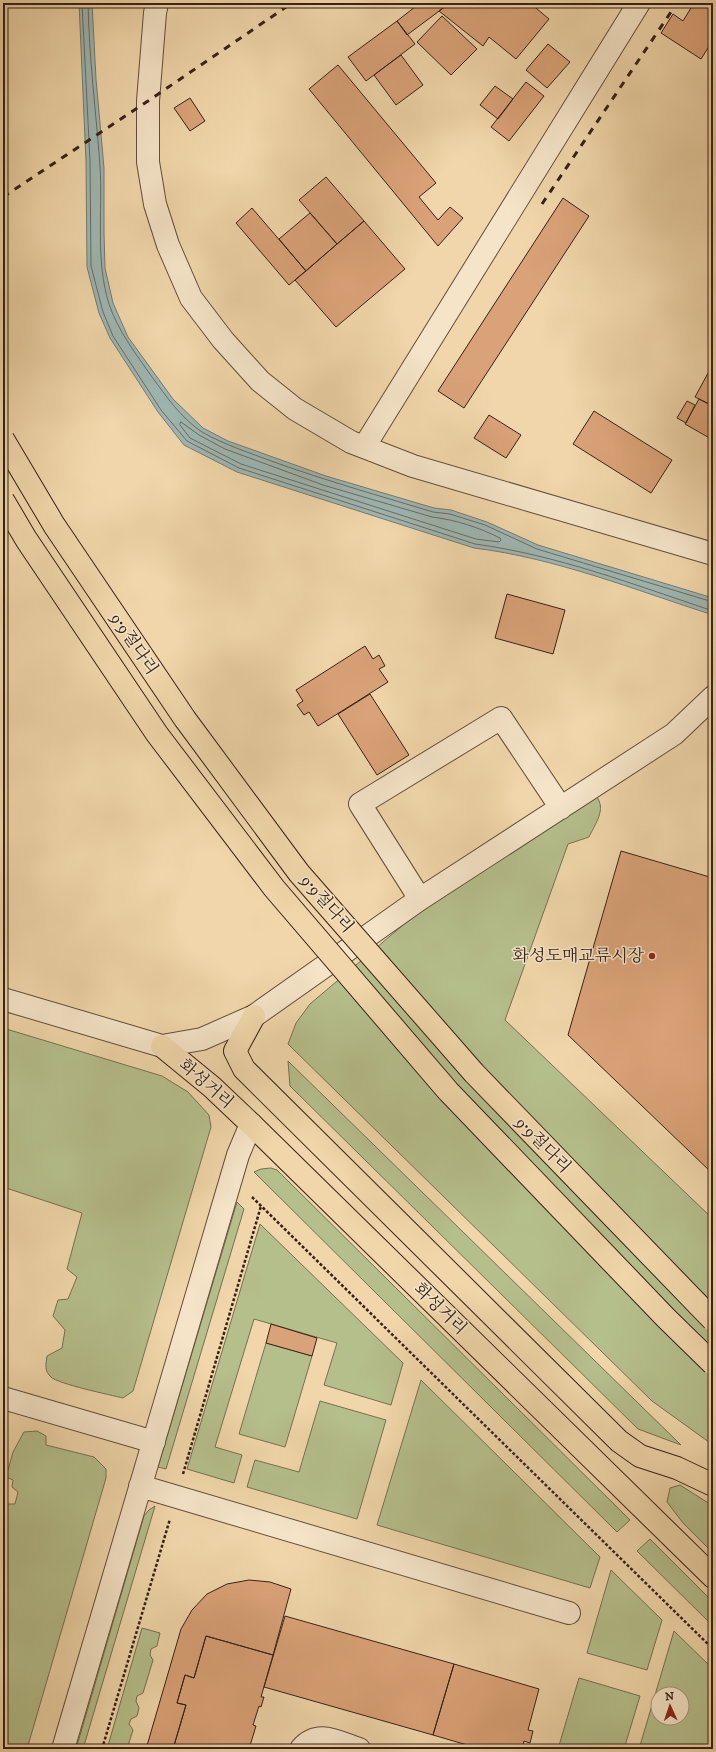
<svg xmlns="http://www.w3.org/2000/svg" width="716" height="1752" viewBox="0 0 716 1752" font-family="'IM FELL DW Pica','Noto Serif KR',serif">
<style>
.green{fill:#b5bf8c;stroke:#767051;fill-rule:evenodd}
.water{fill:#9eb7b3;stroke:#747b74}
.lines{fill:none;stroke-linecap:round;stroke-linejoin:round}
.shore{stroke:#6a6c64;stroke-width:1}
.building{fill:#daa278;stroke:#362116}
.minor-casing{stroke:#644e3b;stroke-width:24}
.major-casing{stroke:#362116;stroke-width:24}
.path{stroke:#362116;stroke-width:2.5;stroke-dasharray:3 2;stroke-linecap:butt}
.minor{stroke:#f5e4c8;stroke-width:22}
.major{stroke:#f0d6aa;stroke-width:22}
.rail{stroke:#362116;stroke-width:3;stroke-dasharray:7 7;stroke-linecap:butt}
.highway-bridge-casing{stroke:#362116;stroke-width:24;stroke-linecap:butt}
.highway-bridge{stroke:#f0d6aa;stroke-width:22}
.poi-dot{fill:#8f2418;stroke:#f5e4c8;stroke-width:1.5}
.labels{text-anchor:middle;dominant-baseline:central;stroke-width:3;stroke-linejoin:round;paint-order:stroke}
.street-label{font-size:17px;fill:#362116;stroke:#f5e4c8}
.poi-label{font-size:17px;fill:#362116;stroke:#f5e4c8;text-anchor:end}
</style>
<rect width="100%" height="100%" fill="#f0d6aa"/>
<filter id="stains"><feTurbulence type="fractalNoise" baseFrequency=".005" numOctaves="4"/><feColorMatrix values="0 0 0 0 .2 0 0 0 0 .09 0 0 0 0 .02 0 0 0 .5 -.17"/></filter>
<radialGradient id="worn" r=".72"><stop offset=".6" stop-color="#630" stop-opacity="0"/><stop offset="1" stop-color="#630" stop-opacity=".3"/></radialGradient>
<!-- green -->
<path class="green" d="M596 796C607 809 595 824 589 837L568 844 505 1020 713 1219V1445L652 1401 288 1044 296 1023 310 1004 409 920 423 909Z
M3 1028 162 1076 188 1092 209 1115 211 1127 133 1391 123 1398C111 1395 58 1384 51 1377 44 1371 46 1364 47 1356L62 1348 65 1330 53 1316 58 1300 68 1299 77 1277 67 1269 82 1213 3 1187 4 1173 3 1172Z
M288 1061 681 1445 638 1429 290 1086Z
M271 1168 277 1170 630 1520 617 1532 254 1172 261 1169Z
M237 1202 244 1209 166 1469 158 1467Z
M260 1224 403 1363 391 1405 324 1385 337 1343 254 1319 215 1447 242 1455 234 1483 187 1469Z
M266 1343 312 1356 285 1447 239 1434Z
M421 1380 600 1557 590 1588 377 1525Z
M320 1401 386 1420 357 1519 247 1487 255 1460 299 1472Z
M37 1431 46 1436V1445L94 1457 106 1469V1478L27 1749H3V1510L6 1511 8 1504H15L18 1492 12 1487 13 1480 6 1477 13 1452 24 1432Z
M680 1485 713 1506V1553L683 1523 667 1502 670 1488Z
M155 1506 83 1749H76L144 1516 149 1510Z
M650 1539 713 1602V1626L637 1551Z
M611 1570 662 1620 647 1670 587 1653Z
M142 1628 160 1633 157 1646 151 1649 150 1655 153 1660 143 1693 137 1696 136 1701 139 1708 137 1716 131 1719 129 1724 133 1730 127 1749H107Z
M674 1631 713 1669V1749H639ZM658 1694H682V1718H658Z
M579 1678 640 1696 624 1749H558Z"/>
<!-- water -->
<path class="water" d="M79 3H92L96 79 104 168V233L105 268 113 303 128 337 173 399 203 428 228 441 326 476 434 508 451 510 487 522 538 545 713 598V615C635 590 556 558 474 548L237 472 184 445 158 412 110 338 99 313 87 267 86 161Z"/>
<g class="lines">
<!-- shore -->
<path class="shore" d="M82 3 90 161 91 266 103 312 113 336 161 410 187 441 239 468 475 544C557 555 635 585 713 611
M88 3C89 57 96 112 100 166 103 212 95 259 109 304 118 331 136 354 152 377 166 396 181 418 202 432 225 445 250 453 274 462 327 481 380 496 433 512L450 514 485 525 537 549 713 602
M181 422 199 435 225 449 323 485 432 517C456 520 478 527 500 538L501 540 499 542 476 539 241 464 190 438 180 425Z"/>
</g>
<!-- building -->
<path class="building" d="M420 3H450L407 35 397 21Z
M450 3H530L549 19 516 59 489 37 483 46 439 11Z
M694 3H713V40L701 59 661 33 673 14 683 21Z
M442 16 477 49 451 75 417 42Z
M397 21 415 44 366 81 348 57Z
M548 44 570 62 547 88 526 70Z
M401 55 423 85 396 105 374 75Z
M338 65 436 183 419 197 438 220 450 207 463 218 438 246 309 89Z
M526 82 544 96 509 141 491 127Z
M495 86 513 99 498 119 480 105Z
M190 98 205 121 190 131 174 108Z
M326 177 364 221 337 244 299 200Z
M563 198 589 216 464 408 438 391Z
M252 208 306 271 289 285 236 223Z
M310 213 337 244 306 271 279 239Z
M364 221 405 269 336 327 295 280Z
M713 364V406L695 397Z
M699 399 713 406V440L685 424Z
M687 401 695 405 686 423 677 418Z
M594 411 672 460 651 493 573 444Z
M489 415 521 435 506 458 474 438Z
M507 594 565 610 553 654 495 638Z
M365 646 373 659 379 655 385 666 379 669 388 682 318 726 309 712 304 715 297 705 303 701 296 690Z
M370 694 409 755 377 775 338 714Z
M621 851 713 878V1174L568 1035Z
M271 1324 317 1338 312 1356 266 1343Z
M249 1580 270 1582 291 1589 273 1655 206 1636 194 1678 185 1675 177 1703 186 1705 173 1749H146L181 1629 192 1610 207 1594 227 1584Z
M285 1616 454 1664 433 1735 264 1687Z
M206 1636 273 1655 261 1697H264L261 1707 259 1706 253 1725 256 1726 249 1749H173L186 1705 177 1703 185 1675 194 1678Z
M454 1664 539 1689 528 1730 533 1731 530 1743 524 1741 522 1749H481L433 1735Z"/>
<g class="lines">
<!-- minor casing -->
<g class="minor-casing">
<path id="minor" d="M157 3 155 13 148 101V162L155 204 168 245 191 298 223 340 260 381 295 409 351 442 364 447 413 466 713 554
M364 447 639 3
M420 899 360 804 501 718 561 808
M3 999 162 1046 202 1039 254 1016 420 899 674 734 713 697
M3 1398 154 1442
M140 1486 569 1613
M63 1749 238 1155 251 1124
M301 1749C318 1729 337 1742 359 1749"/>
</g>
<!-- major casing -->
<g class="major-casing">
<path id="major" d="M254 1016 235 1051 244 1069 619 1441 640 1456 677 1468 713 1485
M162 1046 212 1087 251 1124 713 1577"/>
</g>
<!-- path -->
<path class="path" d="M252 1197 713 1649
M183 1474 261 1206
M102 1749 170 1519"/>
<!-- minor -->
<use href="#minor" class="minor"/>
<!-- major -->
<use href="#major" class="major"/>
<!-- rail -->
<path class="rail" d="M3 197 148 101 292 3
M542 204 677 3"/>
<!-- highway-bridge casing -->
<g class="highway-bridge-casing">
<path id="highway-bridge" d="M3 439 54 525 185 719 299 873 474 1073 713 1320
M3 500 26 539 157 734 274 888 448 1091 666 1318 713 1364"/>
</g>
<!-- highway-bridge -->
<use href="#highway-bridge" class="highway-bridge"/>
</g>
<!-- markers -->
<circle class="poi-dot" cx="652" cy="956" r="4"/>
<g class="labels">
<!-- street labels -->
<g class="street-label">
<text transform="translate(134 644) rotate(56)">9·9절다리</text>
<text transform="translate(327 904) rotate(49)">9·9절다리</text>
<text transform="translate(206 1084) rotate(41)">화성거리</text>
<text transform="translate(543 1145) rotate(46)">9·9절다리</text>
<text transform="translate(440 1309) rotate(44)">화성거리</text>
</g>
<!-- poi labels -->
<g class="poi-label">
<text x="644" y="956">화성도매교류시장</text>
</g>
</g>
<!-- margin -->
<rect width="716" height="1752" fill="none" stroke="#f0d6aa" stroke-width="16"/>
<rect x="4" y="4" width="708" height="1744" fill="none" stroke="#362116" stroke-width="2"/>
<rect x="8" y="8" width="700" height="1736" fill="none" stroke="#362116"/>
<!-- north arrow -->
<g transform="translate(670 1706) rotate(357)"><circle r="19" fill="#f5e4c8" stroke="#a99681"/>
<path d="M0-3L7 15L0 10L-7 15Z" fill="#8f2418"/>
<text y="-6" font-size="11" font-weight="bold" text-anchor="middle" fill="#362116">N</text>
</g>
<rect width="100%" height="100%" filter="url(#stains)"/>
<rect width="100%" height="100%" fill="url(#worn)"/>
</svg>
